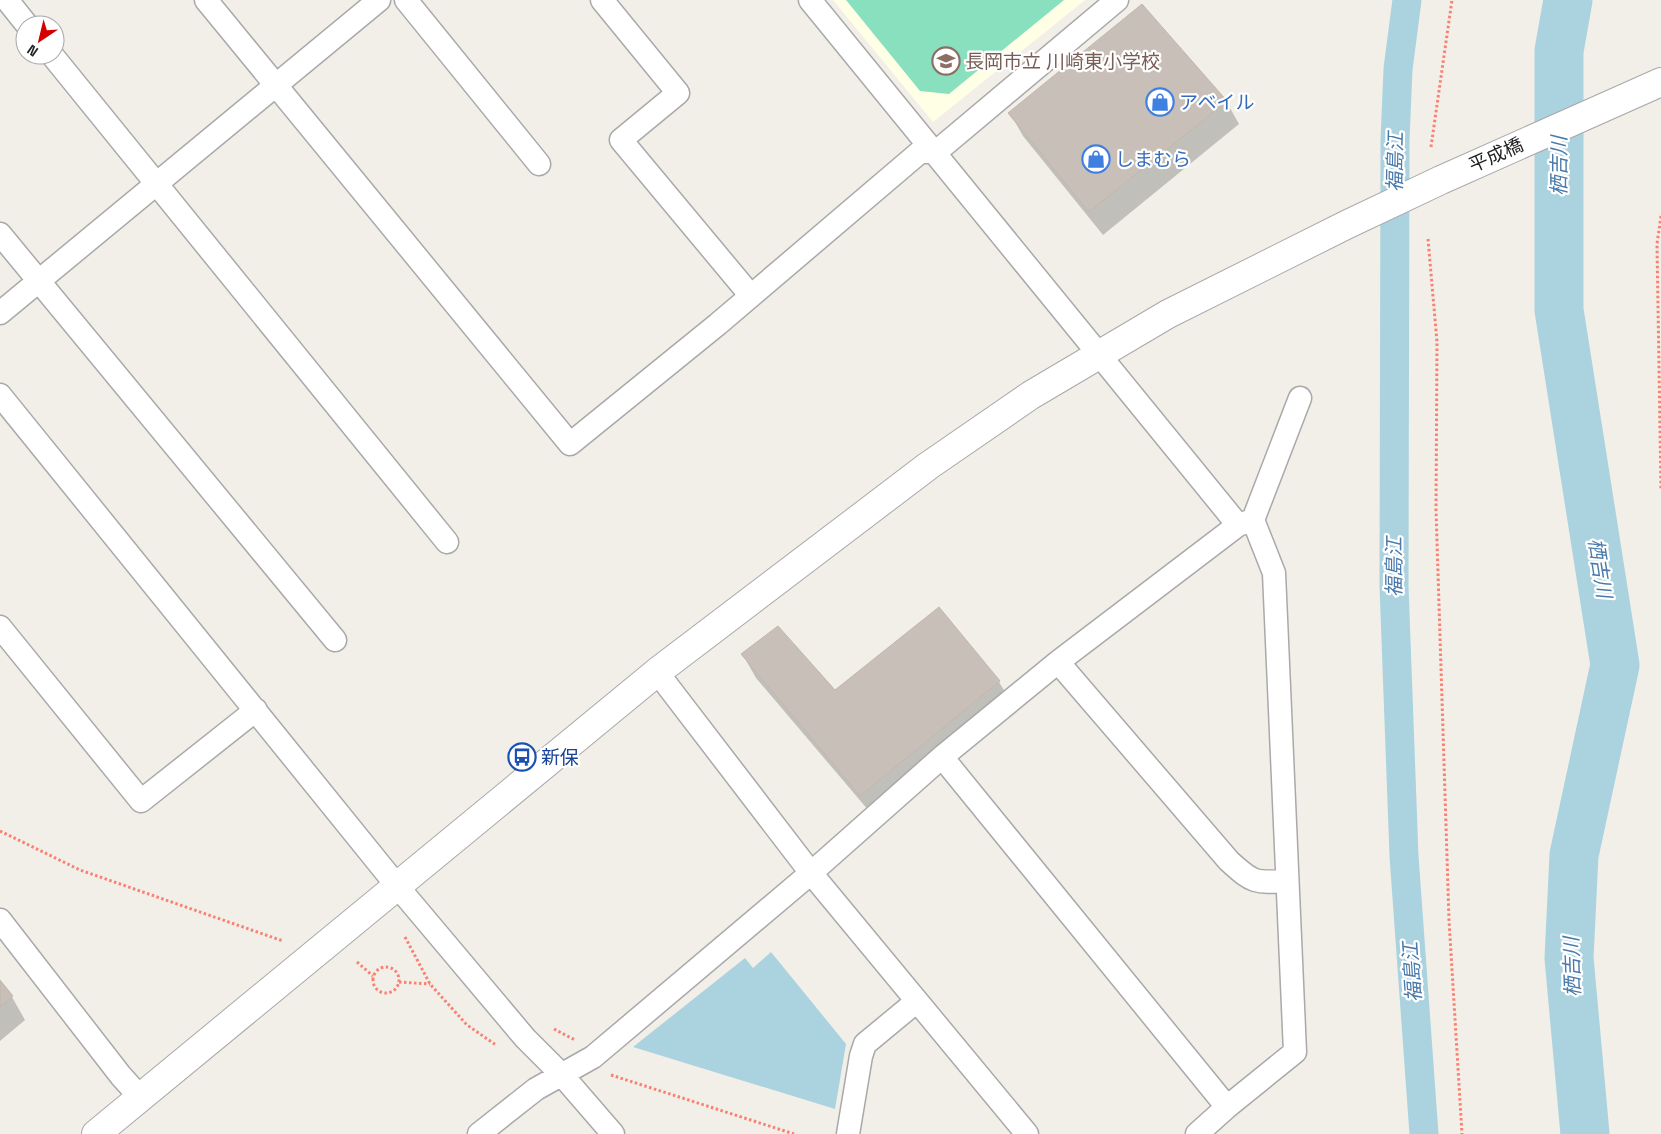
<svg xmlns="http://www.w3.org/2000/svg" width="1661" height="1134" viewBox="0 0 1661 1134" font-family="'Space Grotesk','Noto Sans JP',sans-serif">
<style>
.education{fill:#ffffe5}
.pitch{fill:#88e0be}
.water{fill:#aad3df}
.shadow{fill:#0003}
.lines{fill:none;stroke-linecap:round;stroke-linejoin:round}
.canal{stroke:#aad3df;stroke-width:29}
.river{stroke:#aad3df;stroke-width:49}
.building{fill:#c7bfb8;stroke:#c4b6ab}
.minor-casing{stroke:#a9a9a9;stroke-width:25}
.tertiary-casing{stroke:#a9a9a9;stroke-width:30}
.path{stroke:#fa8072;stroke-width:3;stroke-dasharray:2.5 2.5;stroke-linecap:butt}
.minor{stroke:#fff;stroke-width:22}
.tertiary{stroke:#fff;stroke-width:28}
.labels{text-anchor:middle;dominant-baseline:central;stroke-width:4.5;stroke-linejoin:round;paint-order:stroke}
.education-label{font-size:19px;fill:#785e54;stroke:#fff;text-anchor:start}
.shop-label{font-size:19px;fill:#366cbe;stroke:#fff;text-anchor:start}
.street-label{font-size:19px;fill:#222;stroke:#fff}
.transit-label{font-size:19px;fill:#164399;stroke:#fff;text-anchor:start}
.water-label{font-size:20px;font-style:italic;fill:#4a7aab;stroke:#fff}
</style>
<rect width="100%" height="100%" fill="#f2efe9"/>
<!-- education -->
<path class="education" d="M833 0H1085L933 122Z"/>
<!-- pitch -->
<path class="pitch" d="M846 0H1064L949 94 920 91Z"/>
<!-- water -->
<path class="water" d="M771 952 846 1044 835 1109 633 1047 745 958 753 968Z"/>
<!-- shadow -->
<path class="shadow" d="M1226 101 1239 124 1103 235 1023 136 1010 113Z
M938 609 999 682 1013 705 875 818 756 678 743 655 835 692Z
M0 982 12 997 25 1020 0 1041Z"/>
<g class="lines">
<!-- canal -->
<path class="canal" d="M1407 0 1398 69 1395 140 1394 586 1404 856 1424 1134"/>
<!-- river -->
<path class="river" d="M1568 0 1559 51V310L1615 665 1574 855 1569 958 1585 1134"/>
</g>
<!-- building -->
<path class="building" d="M1142 4 1227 101 1089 212 1008 113Z
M939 607 1000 681 860 796 741 654 778 626 835 690Z
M0 980 13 996 0 1007Z"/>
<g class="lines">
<!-- minor casing -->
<g class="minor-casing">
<path id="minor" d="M7 0 27 25
M206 0 570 444 718 324 920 152H936L1117 0
M406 0 539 164
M602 0 678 93 621 140 751 296
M810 0 1238 525
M52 55 447 542
M0 234 335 640
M0 313 379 0
M0 395 398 887 525 1038 562 1075 613 1134
M1253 520 1300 398
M0 627 141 801 256 710
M1058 662 1229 861C1253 883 1255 883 1287 881
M657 672 811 873 1027 1134
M942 757 1227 1107
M0 920 121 1076 140 1097
M479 1134 536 1089 593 1057 811 873 942 757 1058 662 1238 525 1253 520 1274 573 1295 1052 1227 1107 1197 1134
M848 1134 861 1056 865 1044 917 1001"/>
</g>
<!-- tertiary casing -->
<g class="tertiary-casing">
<path id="tertiary" d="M96 1134 657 672 928 466 1031 395 1168 314 1348 224 1441 180 1661 82"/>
</g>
<!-- path -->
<path class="path" d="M1431 147 1452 0
M1661 216 1657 244 1661 490
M1428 239 1437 342 1436 510 1449 920 1462 1134
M0 831 80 870 283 941
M405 937 430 984 467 1025 496 1045
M357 962 373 976
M373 980a13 13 0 1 1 26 0a13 13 0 1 1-26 0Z
M399 982 430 984
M554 1029 575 1040
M611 1075 794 1134"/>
<!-- minor -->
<use href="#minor" class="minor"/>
<!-- tertiary -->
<use href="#tertiary" class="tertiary"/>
</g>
<!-- icons -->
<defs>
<g id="school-ring" transform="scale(1.4375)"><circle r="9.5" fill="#fff" stroke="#8d6e63" stroke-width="1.5"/><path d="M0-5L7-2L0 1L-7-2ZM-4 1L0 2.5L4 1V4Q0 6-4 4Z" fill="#8d6e63"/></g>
<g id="shop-ring" transform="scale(1.4375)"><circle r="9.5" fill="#fff" stroke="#3f7fe0" stroke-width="1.5"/><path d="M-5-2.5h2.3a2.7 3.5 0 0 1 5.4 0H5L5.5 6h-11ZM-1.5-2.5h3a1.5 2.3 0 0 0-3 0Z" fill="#3f7fe0"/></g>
<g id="bus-ring" transform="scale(1.4375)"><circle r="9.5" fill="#fff" stroke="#1a4fb4" stroke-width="1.5"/><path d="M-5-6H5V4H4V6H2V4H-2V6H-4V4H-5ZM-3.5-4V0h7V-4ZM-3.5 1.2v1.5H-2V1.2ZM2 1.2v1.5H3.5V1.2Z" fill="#1a4fb4"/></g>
</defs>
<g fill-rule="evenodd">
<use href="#school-ring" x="946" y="61"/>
<use href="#shop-ring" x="1160" y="102"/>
<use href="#shop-ring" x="1096" y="159"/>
<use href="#bus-ring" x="522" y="757"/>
</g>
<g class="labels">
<!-- education labels -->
<g class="education-label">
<text x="965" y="61">長岡市立 川崎東小学校</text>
</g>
<!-- shop labels -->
<g class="shop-label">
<text x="1179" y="102">アベイル</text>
<text x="1115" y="159">しまむら</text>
</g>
<!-- street labels -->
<g class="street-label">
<text transform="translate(1496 155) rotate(-24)">平成橋</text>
</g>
<!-- transit labels -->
<g class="transit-label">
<text x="541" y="757">新保</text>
</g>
<!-- water labels -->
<g class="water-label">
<text transform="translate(1395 162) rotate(-89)">福島江</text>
<text transform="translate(1559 166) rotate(-90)">栖吉川</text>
<text transform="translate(1394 567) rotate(-90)">福島江</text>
<text transform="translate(1600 568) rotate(81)">栖吉川</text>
<text transform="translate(1572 967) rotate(-92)">栖吉川</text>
<text transform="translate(1412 972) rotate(-94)">福島江</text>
</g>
</g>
<!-- north arrow -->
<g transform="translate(40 40) rotate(215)"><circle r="24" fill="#ffffff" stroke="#a7a7a7"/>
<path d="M0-4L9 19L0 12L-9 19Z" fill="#d40000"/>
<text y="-8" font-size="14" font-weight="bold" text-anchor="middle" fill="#222222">N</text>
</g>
</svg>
